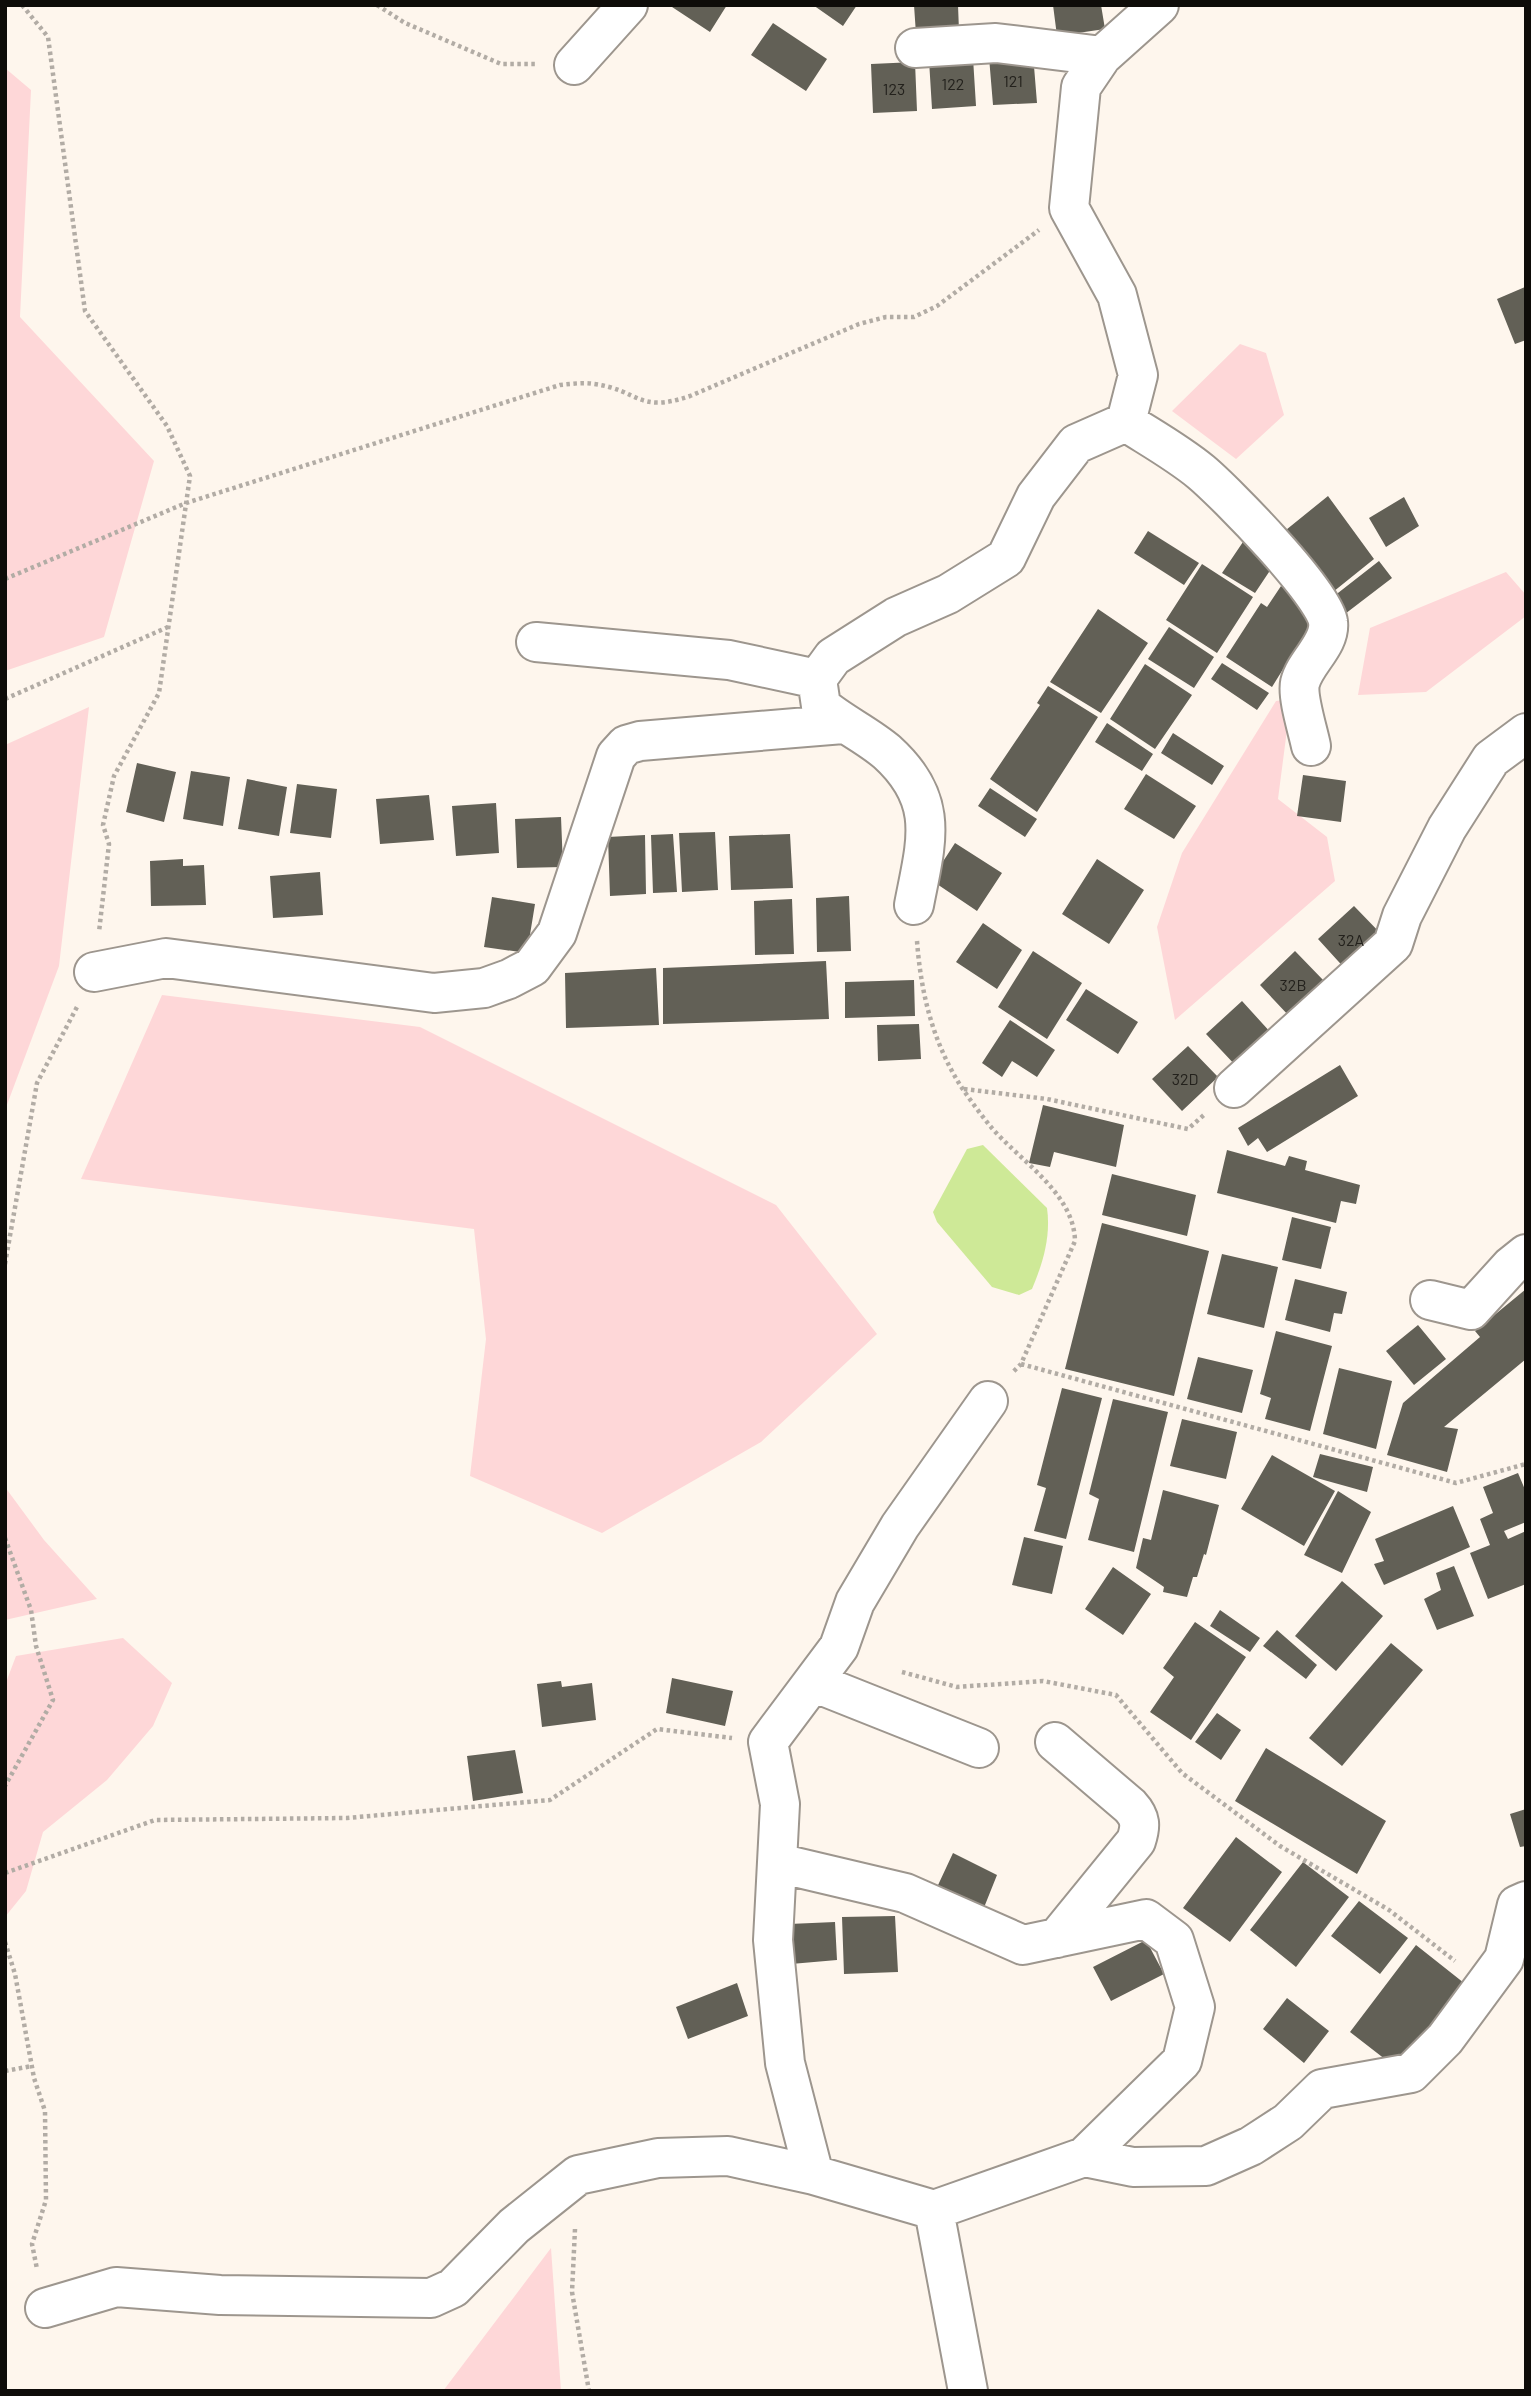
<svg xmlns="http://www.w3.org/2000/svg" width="1531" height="2396" viewBox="0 0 1531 2396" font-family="Barlow,sans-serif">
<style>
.green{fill:#fed7d8}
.water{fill:#cee997}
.building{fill:#626056}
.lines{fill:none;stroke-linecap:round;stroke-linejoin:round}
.minor-casing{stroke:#9d968e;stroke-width:42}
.path{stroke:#b2aca5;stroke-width:4.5;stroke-dasharray:3.5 3.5;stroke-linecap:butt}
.minor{stroke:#fff;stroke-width:38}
.labels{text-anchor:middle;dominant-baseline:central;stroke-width:5;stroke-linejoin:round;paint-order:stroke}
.number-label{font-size:16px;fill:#23211c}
</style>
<rect width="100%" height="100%" fill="#fef6ed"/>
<!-- green -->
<path class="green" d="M5 68 31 90 20 317 154 461 104 637 5 671Z
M1240 344 1266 353 1284 415 1236 459 1172 411Z
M1506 572 1526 595V616L1426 692 1358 695 1370 628Z
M1291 699 1278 799 1327 837 1335 881 1175 1020 1157 927 1182 853 1276 701Z
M89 707 59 966 5 1110V745Z
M162 995 420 1027 776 1205 877 1334 761 1442 602 1533 470 1476 486 1339 474 1229 81 1179Z
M5 1487 44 1540 97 1599 5 1620Z
M123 1638 172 1683 153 1726 107 1780 43 1832 26 1891 5 1917V1685L16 1656Z
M551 2248 561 2391H443Z"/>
<!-- water -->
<path class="water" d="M983 1145 1047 1208C1051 1236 1043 1263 1032 1289L1019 1295 992 1287 937 1222 933 1212 967 1149Z"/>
<!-- building -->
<path class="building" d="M669 5H727L710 32Z
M813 5H857L843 26Z
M914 5H958L959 31 916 34Z
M1053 5H1101L1105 29 1057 36Z
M773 23 827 59 806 91 751 55Z
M1033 54 1037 103 993 105 989 57Z
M973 58 976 106 932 109 929 60Z
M915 62 917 111 873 113 871 64Z
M1525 287 1526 340 1515 344 1497 299Z
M1328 496 1374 559 1328 596 1281 534Z
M1404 497 1419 526 1386 547 1369 518Z
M1148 531 1199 563 1184 585 1134 553Z
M1245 539 1277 560 1255 593 1222 573Z
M1379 561 1392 578 1341 617 1329 600Z
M1202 564 1253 597 1217 653 1166 620Z
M1281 586 1319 611 1272 687 1226 657 1261 603 1267 607Z
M1098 609 1148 643 1101 713 1050 682Z
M1169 627 1214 657 1194 688 1148 659Z
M1222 663 1269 693 1257 710 1211 679Z
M1145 664 1192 695 1155 749 1110 719Z
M1048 686 1098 717 1037 812 990 779 1040 705 1037 703Z
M1107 723 1153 754 1142 771 1095 742Z
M1173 733 1224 766 1212 785 1161 753Z
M137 763 176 772 164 822 126 812Z
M191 771 230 777 223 826 183 819Z
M1146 774 1196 806 1174 839 1124 809Z
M1303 775 1346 781 1341 822 1297 816Z
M247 779 287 787 279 836 238 829Z
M297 784 337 789 331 838 290 833Z
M990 788 1037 819 1025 837 978 806Z
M429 795 434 840 380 844 376 799Z
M496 803 499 853 456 856 452 806Z
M561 817 563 867 517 868 515 819Z
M715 832 718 890 682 892 679 833Z
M673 834 677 892 653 893 651 835Z
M790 834 793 888 731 890 729 836Z
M645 835 646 894 610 896 608 837Z
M955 843 1002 873 977 911 931 880Z
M183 859V866L204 865 206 905 151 906 150 861Z
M1097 859 1144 890 1109 944 1062 914Z
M320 872 323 915 273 918 270 876Z
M849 896 851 951 817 952 816 898Z
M492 897 535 904 527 953 484 947Z
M792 899 794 954 755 955 754 901Z
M1354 906 1385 938 1348 972 1318 939Z
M983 923 1022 950 997 989 956 962Z
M1033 951 1082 983 1047 1039 998 1007Z
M1295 951 1326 983 1290 1017 1260 985Z
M826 961 829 1019 663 1024V968Z
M656 968 659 1025 566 1028 565 973Z
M914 980 915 1016 845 1018V982Z
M1086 989 1138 1022 1118 1054 1066 1020Z
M1242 1001 1272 1034 1237 1067 1206 1034Z
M1010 1020 1055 1050 1037 1077 1012 1061 1002 1077 982 1063Z
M919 1024 921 1059 878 1061 877 1025Z
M1188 1046 1218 1077 1182 1111 1152 1079Z
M1340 1065 1358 1096 1267 1152 1258 1138 1248 1146 1238 1128Z
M1043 1105 1124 1125 1116 1167 1054 1152 1050 1167 1029 1163Z
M1227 1150 1285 1166 1289 1156 1307 1161 1305 1170 1360 1185 1356 1204 1341 1201 1336 1223 1217 1193Z
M1112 1174 1196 1195 1187 1236 1102 1215Z
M1292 1217 1331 1227 1321 1269 1282 1260Z
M1102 1223 1209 1251 1174 1396 1065 1369Z
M1222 1254 1278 1267 1264 1328 1207 1314Z
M1295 1279 1347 1292 1342 1314 1334 1313 1330 1332 1285 1320Z
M1526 1289V1359L1444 1427 1458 1429 1447 1472 1387 1455 1403 1403 1480 1337 1475 1331Z
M1418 1325 1446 1359 1414 1385 1386 1351Z
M1276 1331 1332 1346 1310 1431 1265 1419 1271 1398 1260 1394Z
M1198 1357 1253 1370 1242 1413 1187 1399Z
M1339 1368 1392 1381 1376 1449 1323 1434Z
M1062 1388 1102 1398 1066 1539 1034 1531 1046 1488 1037 1485Z
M1113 1399 1168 1412 1134 1552 1088 1540 1099 1499 1089 1494Z
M1182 1419 1237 1432 1226 1479 1170 1466Z
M1320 1454 1373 1467 1367 1492 1313 1477Z
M1272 1455 1335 1491 1304 1546 1241 1509Z
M1518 1473 1526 1492V1522L1504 1531 1508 1539 1526 1531V1584L1488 1599 1470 1553 1490 1545 1480 1519 1493 1513 1483 1487Z
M1163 1490 1219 1505 1206 1555 1204 1554 1197 1577H1193L1187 1597 1163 1592 1164 1587 1136 1568 1143 1538 1151 1540Z
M1338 1491 1371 1512 1342 1573 1304 1555Z
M1453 1506 1470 1547 1384 1585 1374 1564 1384 1561 1375 1539Z
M1024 1537 1063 1546 1052 1594 1012 1585Z
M1454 1566 1474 1616 1437 1630 1424 1599 1441 1590 1436 1573Z
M1113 1567 1151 1594 1123 1635 1085 1609Z
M1342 1581 1383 1616 1336 1671 1295 1636Z
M1220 1610 1260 1638 1250 1652 1210 1626Z
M1195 1622 1246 1657 1191 1740 1150 1712 1174 1677 1163 1668Z
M1277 1630 1317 1665 1306 1679 1263 1646Z
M1391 1643 1423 1670 1342 1766 1309 1738Z
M672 1678 733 1691 725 1726 666 1713Z
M561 1681 562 1687 592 1683 596 1720 542 1727 537 1684Z
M1217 1713 1241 1730 1221 1760 1195 1742Z
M1266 1748 1386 1821 1357 1874 1235 1801Z
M515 1750 523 1793 473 1801 467 1756Z
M1526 1809V1846L1520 1847 1510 1814Z
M1236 1837 1282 1872 1230 1942 1183 1908Z
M953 1853 997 1875 979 1920 932 1898Z
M1303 1862 1349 1897 1296 1967 1250 1930Z
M1359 1901 1408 1938 1380 1974 1331 1936Z
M895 1916 898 1972 844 1974 842 1917Z
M835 1922 837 1960 791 1964 789 1924Z
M1146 1940 1164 1974 1111 2001 1093 1967Z
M1416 1945 1464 1983 1399 2070 1350 2032Z
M737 1983 748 2016 688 2039 676 2007Z
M1287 1998 1329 2031 1304 2063 1263 2029Z"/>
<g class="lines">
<!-- minor casing -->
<g class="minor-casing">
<path id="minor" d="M915 48 996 43 1102 56
M574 65 628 5
M1126 422C1151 438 1178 453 1201 472 1226 493 1325 594 1328 622 1331 644 1305 662 1300 683 1297 697 1308 731 1311 746
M536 642 729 660 817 679
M914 905C926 842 941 801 887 752 867 735 841 723 821 706L817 679 833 657 896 617 948 594 1006 558 1036 496 1076 444 1126 422 1138 375 1117 295 1069 208 1081 87 1102 56 1159 5
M94 972 166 958 434 993 484 988 509 979 532 967 557 933 616 756 626 745 640 741 843 724
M1234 1088 1393 944 1402 916 1447 828 1491 759 1526 733
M1430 1300 1471 1310 1511 1266 1526 1254
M813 1682 979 1748
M1055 1742 1130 1806C1141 1818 1141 1826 1136 1841L1057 1938
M1084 2157 1133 2167 1206 2166 1251 2146 1288 2122 1322 2089 1411 2073 1445 2039 1504 1959 1517 1905 1526 1901
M814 2175 785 2063 773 1940 780 1804 768 1742 839 1647 855 1602 900 1526 988 1401
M934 2210 968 2391
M45 2308 116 2287 220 2295 431 2298 453 2288 514 2226 578 2175 658 2158 728 2156 814 2175 934 2210 1084 2157 1182 2061 1195 2007 1174 1940 1146 1919 1023 1945 905 1893 778 1863"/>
</g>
<!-- path -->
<path class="path" d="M22 5 48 37 85 311 167 426 190 476 159 693 114 776 103 825 109 844 99 932
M377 5 405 23 501 64H538
M5 579 186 503 560 385C571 384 583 382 594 384 640 390 637 414 690 396L859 324 886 317H914L937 306 1039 230
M5 699 168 627
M917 941C921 994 933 1043 962 1088 971 1101 981 1115 991 1127 1020 1161 1074 1193 1075 1241L1021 1364 1013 1372
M964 1089 1047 1099 1188 1129 1205 1114
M5 1264 37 1083 77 1007
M1021 1364 1456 1483 1526 1464
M5 1538 31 1610 36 1646 53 1700 5 1786
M902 1672 957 1687 1043 1681 1116 1695 1182 1773 1280 1846 1389 1910 1455 1961
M5 1873 155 1820 347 1818 550 1800 657 1729 732 1738
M5 1942 15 1974 34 2078 45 2111 46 2200 32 2244 37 2269
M5 2071 32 2066
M575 2229 572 2292 589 2391"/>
<!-- minor -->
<use href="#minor" class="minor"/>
</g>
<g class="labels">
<!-- number labels -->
<g class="number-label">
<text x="1013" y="80">121</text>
<text x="953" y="83">122</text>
<text x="894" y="88">123</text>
<text x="1351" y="939">32A</text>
<text x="1293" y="984">32B</text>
<text x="1185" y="1078">32D</text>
</g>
</g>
<!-- border -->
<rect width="1531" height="2396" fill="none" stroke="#0e0c09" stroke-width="14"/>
</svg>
